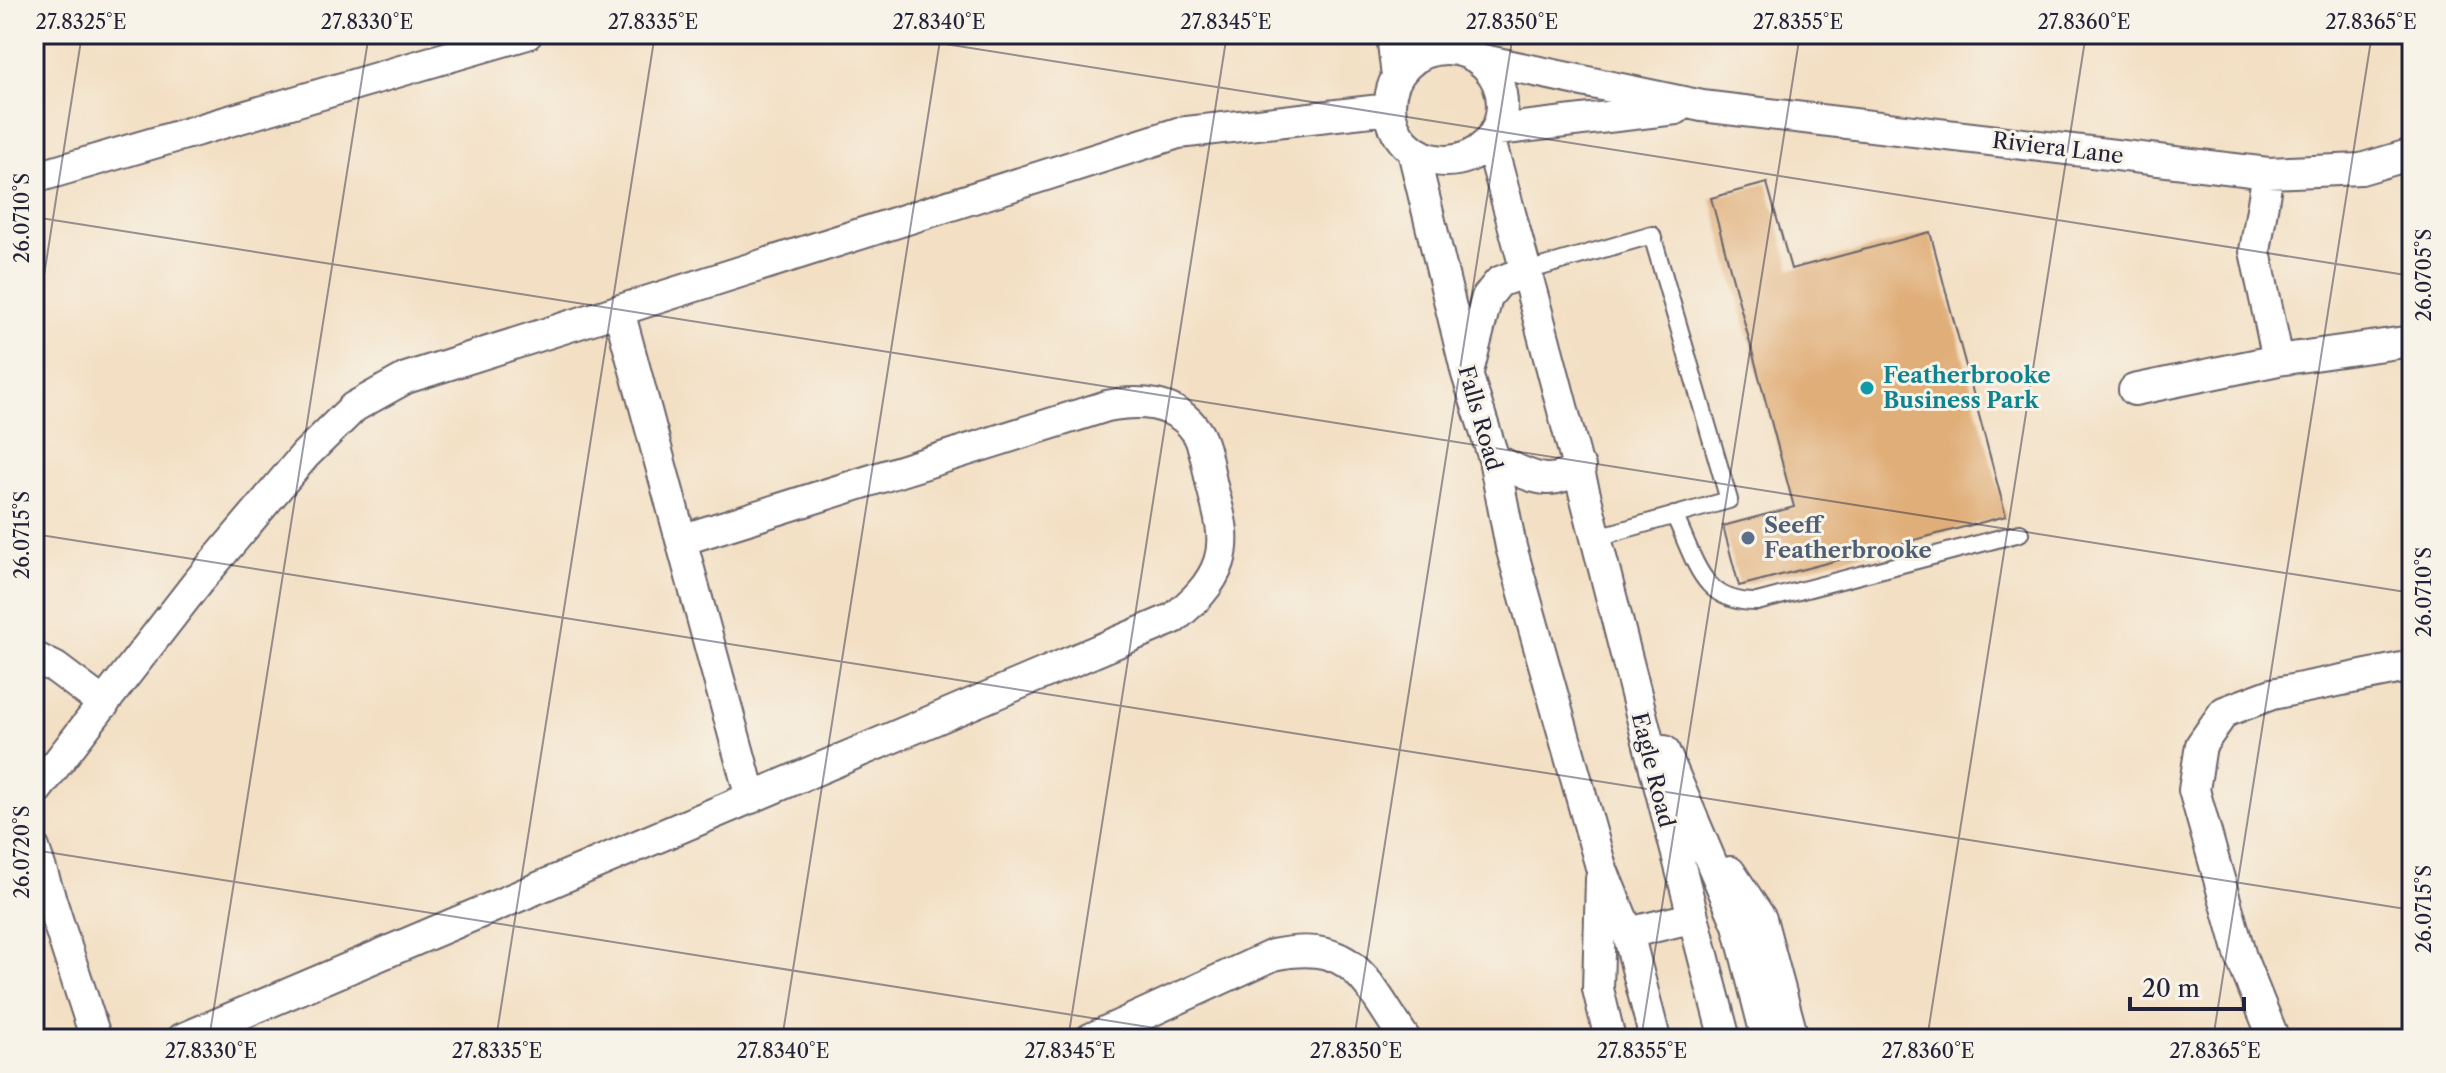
<svg xmlns="http://www.w3.org/2000/svg" width="2446" height="1073" viewBox="0 0 2446 1073" font-family="'Libre Caslon Text',serif">
<style>
.building{fill:#e0ae78}
.lines{fill:none;stroke-linecap:round;stroke-linejoin:round}
.service-casing{stroke:#6b646b;stroke-width:20}
.minor-casing{stroke:#6b646b;stroke-width:34}
.service{stroke:#fff;stroke-width:16}
.minor{stroke:#fff;stroke-width:30}
.ticks{fill:none;stroke:#22223b;stroke-width:2;stroke-opacity:0.45}
.culture-dot{fill:#0f9aa8;stroke:#f7f3e8;stroke-width:3}
.service-dot{fill:#5c6f8a;stroke:#f7f3e8;stroke-width:3}
.labels{text-anchor:middle;dominant-baseline:central;stroke-width:6;stroke-linejoin:round;paint-order:stroke}
.street-label{font-size:22px;fill:#22223b;stroke:#f7f3e8}
.culture-label{font-size:22px;font-weight:bold;fill:#0d838f;stroke:#f7f3e8;text-anchor:start}
.service-label{font-size:22px;font-weight:bold;fill:#4e5e75;stroke:#f7f3e8;text-anchor:start}
.neatline{fill:none;stroke:#22223b;stroke-width:3}
.ticks-label{font-size:20px;text-anchor:middle;fill:#22223b}
</style>
<rect width="100%" height="100%" fill="#f7f3e8"/>
<filter id="ink" filterUnits="userSpaceOnUse"><feTurbulence type="fractalNoise" baseFrequency=".0125" numOctaves="2"/><feDisplacementMap in="SourceGraphic" scale="16" xChannelSelector="R" yChannelSelector="G"/><feConvolveMatrix kernelMatrix="1 2 1 2 8 2 1 2 1" color-interpolation-filters="sRGB"/></filter>
<filter id="wash" filterUnits="userSpaceOnUse"><feTurbulence type="fractalNoise" baseFrequency=".006" numOctaves="4" result="noise"/><feDisplacementMap in="SourceGraphic" scale="32" xChannelSelector="R" yChannelSelector="G"/><feGaussianBlur stdDeviation="1.8" result="paint"/><feColorMatrix in="noise" values="0 0 0 0 0 0 0 0 0 0 0 0 0 0 0 0 0 1.4 0 .05"/><feComposite in="paint" operator="in"/></filter>
<g filter="url(#wash)">
<rect width="100%" height="100%" fill="#f3dfc3"/>
<g id="blocks">
<!-- building -->
<path class="building" d="M1767 183 1791 269 1930 232 2006 516 1739 586 1723 526 1794 507 1711 198Z"/>
</g>
</g>
<g filter="url(#ink)">
<use href="#blocks" fill-opacity="0" stroke="#6b646b" stroke-width="2"/>
<g class="lines">
<!-- service casing -->
<g class="service-casing">
<path id="service" d="M1527 271 1652 235 1729 500 1598 537
M1674 515C1696 559 1700 603 1757 602L2020 533"/>
</g>
<!-- minor casing -->
<g class="minor-casing">
<path id="minor" d="M1392 34 1397 77
M1390 105a56 56 0 1 1 112 0a56 56 0 1 1-112 0Z
M1478 59 1702 106 2268 173 2361 169 2412 154
M1497 130 1676 109
M1490 141C1574 439 1646 740 1725 1039
M1413 151 1467 374 1494 459 1511 547 1601 867 1628 933 1655 1039
M2268 173 2255 251 2278 360
M34 178 527 34
M619 311 751 798
M1468 372 1487 297 1499 282 1527 271
M2134 390 2278 360 2412 341
M1494 459C1526 474 1548 491 1580 467
M34 657 56 668 104 704
M1664 751 1738 925 1767 1039
M34 793 197 583 305 455 354 407 406 378 1178 133 1389 109
M34 848 96 1039
M1730 872 1761 919 1791 1031 1789 1039
M1601 879 1598 989 1610 1039
M1628 933 1691 918
M182 1039 1174 618C1193 602 1211 586 1219 562 1227 537 1219 514 1213 490 1208 472 1206 445 1196 431 1176 401 1138 400 1107 406L681 540
M1090 1039 1273 955C1353 938 1365 980 1405 1039
M2274 1039 2241 957 2194 790 2201 745 2224 712 2272 694 2412 666"/>
</g>
<!-- service -->
<use href="#service" class="service"/>
<!-- minor -->
<use href="#minor" class="minor"/>
</g>
</g>
<!-- ticks -->
<path class="ticks" d="M882 34 2412 276M34 217 2412 593M34 339 82 34M34 534 2412 910M34 850 1224 1039M209 1039 369 34M496 1039 655 34M782 1039 941 34M1068 1039 1227 34M1354 1039 1513 34M1641 1039 1800 34M1927 1039 2086 34M2213 1039 2372 34"/>
<!-- markers -->
<circle class="culture-dot" cx="1867" cy="388" r="8"/>
<circle class="service-dot" cx="1748" cy="538" r="8"/>
<g class="labels">
<!-- street labels -->
<g class="street-label">
<text transform="translate(2058 148) rotate(7)">Riviera Lane</text>
<text transform="translate(1480 418) rotate(74)">Falls Road</text>
<text transform="translate(1653 770) rotate(76)">Eagle Road</text>
</g>
<!-- culture labels -->
<g class="culture-label">
<text x="1883" y="375">Featherbrooke<tspan x="1883" dy="25">Business Park</tspan></text>
</g>
<!-- service labels -->
<g class="service-label">
<text x="1764" y="525">Seeff<tspan x="1764" dy="25">Featherbrooke</tspan></text>
</g>
</g>
<!-- margin -->
<rect width="2446" height="1073" fill="none" stroke="#f7f3e8" stroke-width="88"/>
<!-- scale -->
<path d="M2130 997v12h114v-12" fill="none" stroke="#22223b" stroke-width="4"/>
<text x="2142" y="997" font-size="24" fill="#22223b" stroke="#f7f3e8" stroke-width="6" paint-order="stroke">20 m</text>
<rect x="44" y="44" width="2358" height="985" class="neatline"/>
<g class="ticks-label">
<text x="81" y="29">27.8325°E</text>
<text x="367" y="29">27.8330°E</text>
<text x="653" y="29">27.8335°E</text>
<text x="939" y="29">27.8340°E</text>
<text x="1226" y="29">27.8345°E</text>
<text x="1512" y="29">27.8350°E</text>
<text x="1798" y="29">27.8355°E</text>
<text x="2084" y="29">27.8360°E</text>
<text x="2371" y="29">27.8365°E</text>
<text transform="translate(22 218) rotate(-90)" y="7">26.0710°S</text>
<text transform="translate(2424 275) rotate(-90)" y="7">26.0705°S</text>
<text transform="translate(22 535) rotate(-90)" y="7">26.0715°S</text>
<text transform="translate(2424 592) rotate(-90)" y="7">26.0710°S</text>
<text transform="translate(22 852) rotate(-90)" y="7">26.0720°S</text>
<text transform="translate(2424 909) rotate(-90)" y="7">26.0715°S</text>
<text x="211" y="1058">27.8330°E</text>
<text x="497" y="1058">27.8335°E</text>
<text x="783" y="1058">27.8340°E</text>
<text x="1070" y="1058">27.8345°E</text>
<text x="1356" y="1058">27.8350°E</text>
<text x="1642" y="1058">27.8355°E</text>
<text x="1928" y="1058">27.8360°E</text>
<text x="2215" y="1058">27.8365°E</text>
</g>
</svg>
